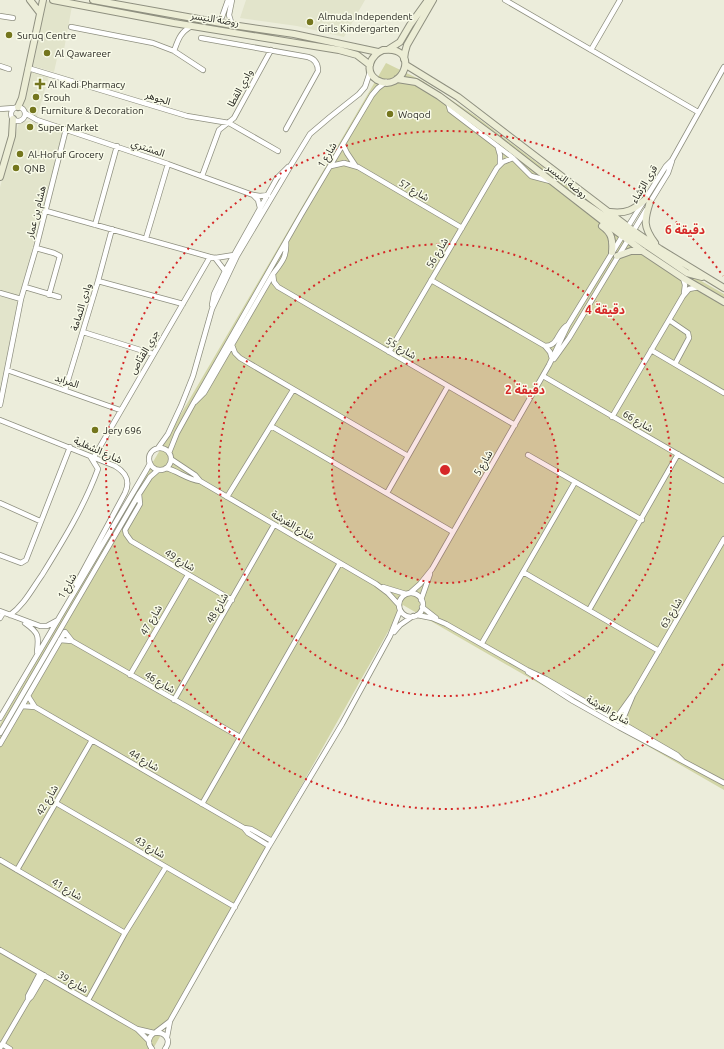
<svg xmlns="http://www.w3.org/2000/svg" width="724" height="1049" viewBox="0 0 724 1049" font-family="Ubuntu,'Noto Sans Arabic',sans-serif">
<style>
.built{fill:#e2e4cb}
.green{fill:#d3d6a8}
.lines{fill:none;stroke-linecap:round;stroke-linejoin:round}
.street-casing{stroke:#8f9080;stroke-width:6}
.secondary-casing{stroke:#8f9080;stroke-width:8}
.street{stroke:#fff;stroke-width:4.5}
.secondary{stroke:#ecedd5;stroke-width:6}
.ring{fill:none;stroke:#d62828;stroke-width:2;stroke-dasharray:2 4}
.poi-dot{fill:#74761d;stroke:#f9fbe9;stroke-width:1.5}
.labels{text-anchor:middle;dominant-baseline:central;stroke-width:3;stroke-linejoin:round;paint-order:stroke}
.poi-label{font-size:10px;fill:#2a2a24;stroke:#f9fbe9;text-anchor:start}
.street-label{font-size:10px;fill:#2a2a24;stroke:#f9fbe9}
.centre{fill:#d62828;stroke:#f9fbe9;stroke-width:2}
.ring-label{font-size:12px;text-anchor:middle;font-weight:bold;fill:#d62828;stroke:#f9fbe9;stroke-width:3;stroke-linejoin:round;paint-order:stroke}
</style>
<rect width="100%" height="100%" fill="#eceddb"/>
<!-- built -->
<path class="built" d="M246 0H365L344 37 297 26 240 18Z
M46 1 72 6 63 55 58 54 54 72 33 66Z
M30 71 49 76 37 117 30 115 22 107Z
M28 121 45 124 63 131 20 296 0 291V187L19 123Z
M0 296 18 301 0 388Z"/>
<!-- green -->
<path class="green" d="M386 63 423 81 474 115 566 185 689 274 724 294V790L403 605 153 1049H0V724Z"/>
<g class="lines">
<!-- street casing -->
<g class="street-casing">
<path id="street" d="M505 0 698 112
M0 16 13 18
M215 22 222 17 228 0
M232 25 229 15 232 0
M71 27 153 43 174 51 203 70
M201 38 308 57C315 59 318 64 318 71L286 129
M591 50 620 0
M174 51C178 40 180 32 192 26
M0 66 9 69
M28 68 187 116 229 123 278 151
M448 102 450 110 513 158 531 176 550 181
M11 114a7 7 0 1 1 14 0a7 7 0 1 1-14 0Z
M0 109 14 108
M25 113 37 120 168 164 253 195 260 196 268 195
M343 145 347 153 355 165
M498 148 500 155V164
M331 166 344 163 358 167 462 228
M202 176 219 130 234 118 271 50
M253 195 258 200 260 208
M649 204 668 173 672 161
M46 211 210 257 215 258 234 255
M95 225 117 146
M627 228 666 166 672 160 724 67
M146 238 168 164
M36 248 54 253 60 256 49 295
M215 258 225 271
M273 274 274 282 278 287 515 425
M683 278 685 285 684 293
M431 280 545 346 550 352 552 359
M98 281 183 304
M25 287 59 297
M0 293 21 299
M212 305 214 294 225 271 277 178 288 167
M669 320 688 333 689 338 675 364
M83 332 153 354
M232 345 235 353 240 358 408 456
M545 346C558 346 557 333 566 326
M651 350 724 393
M389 352 497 168 503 162 513 158
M554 359 569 338 646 210
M7 370 120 410
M543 376 724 481
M65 390 98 281 112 229
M195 402 204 393 273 274C282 262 287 257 286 242
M0 405 21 299 36 248 66 129
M612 417 683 296 689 289 699 287
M0 420 115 466C125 472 131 480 125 493L76 584
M271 426 453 532
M158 448 168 434 181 406 193 376 212 309 237 256 291 165 310 134 330 117 359 94 365 87 370 72
M149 459a11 11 0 1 1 22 0a11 11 0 1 1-22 0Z
M169 453 177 433 193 404 301 215 372 95 378 88 386 82
M528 455 642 520
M94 457 210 257
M171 459 195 475 200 481
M166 468C178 471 188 480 200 481L376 584 388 593 399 605
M387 493 448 386
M139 494 140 504 125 530 126 534 131 541 232 600
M227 497 293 390
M0 503 40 521
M0 555 21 563 26 560 70 447
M523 572 659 651
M383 587 406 594
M410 593 420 584 432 569 549 365 568 325 623 235
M399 605a12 12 0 1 1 24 0a12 12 0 1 1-24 0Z
M421 600 430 574
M422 607 436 618
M589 610 678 454
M0 611 40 626H47L58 620
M10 615C24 605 32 589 42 575 63 541 84 507 98 469L90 456
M417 615 432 618 446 624 527 670 546 679 677 755 683 761
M0 618 3 613
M25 623C39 633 39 636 37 652
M394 632 400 625 413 616
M60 640 72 641
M482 643 575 482
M528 672 573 701 619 727 724 783
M130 675 188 575
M28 696 35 707 244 828 248 833 269 846
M174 700 274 525
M22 706 35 707
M0 718 147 469 150 463
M614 721 632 696
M620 726 633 695 724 539
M0 733 139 494 150 477 158 470
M0 744 65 632 72 641 240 737
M56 803 235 907
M202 804 340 563
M244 828 251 829 272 841
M0 860 125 933
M17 870 92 740
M0 950 137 1029 154 1033
M28 1000 31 997 44 975
M88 1000 125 933 166 867
M138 1030 149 1041
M156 1032 169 1022
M167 1037 170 1021 269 846 342 724 390 636 400 611
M2 1044 10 1049
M0 1048 28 1000V996L40 973
M152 1049C147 1043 148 1037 154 1033 165 1031 172 1040 165 1049"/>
</g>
<!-- secondary casing -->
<g class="secondary-casing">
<path id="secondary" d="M30 0 40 13
M53 0 174 23 339 50 357 55 370 65
M93 0 232 25 294 34 378 52
M389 49 400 42 410 25 428 0
M383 50C422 45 403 95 377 80 363 71 371 55 383 50Z
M404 59 405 52 407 45 433 0
M406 65 458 97 628 227 660 249 724 288
M397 79 416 82 439 96 500 141 604 222 644 252 683 278 724 302
M18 107 22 98 43 0
M0 177 12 136 13 119
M580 200 626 231H633
M650 202C644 220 643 227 655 243
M610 212C627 214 633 210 646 199
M602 226C612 233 613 240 612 252
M622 236 627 234 631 235 687 273 702 277
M617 256 631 251H643"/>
</g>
<!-- street -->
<use href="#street" class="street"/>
<!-- secondary -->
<use href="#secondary" class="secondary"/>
</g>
<!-- distance rings -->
<circle cx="445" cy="470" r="113" fill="#d62828" fill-opacity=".12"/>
<g class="ring">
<circle cx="445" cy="470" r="113"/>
<circle cx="445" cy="470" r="226"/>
<path d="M723 664A339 339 0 1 1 723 276"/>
</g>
<!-- markers -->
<g class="poi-dot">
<circle cx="310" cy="22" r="4"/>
<circle cx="9" cy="35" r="4"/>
<circle cx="47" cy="53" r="4"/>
<path d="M38 78h4v4h4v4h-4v4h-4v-4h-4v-4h4z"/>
<circle cx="36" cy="97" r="4"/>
<circle cx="33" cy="110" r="4"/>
<circle cx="390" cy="114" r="4"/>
<circle cx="30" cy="127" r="4"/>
<circle cx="20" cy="154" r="4"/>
<circle cx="16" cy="168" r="4"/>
<circle cx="95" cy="430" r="4"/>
</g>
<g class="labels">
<!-- poi labels -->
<g class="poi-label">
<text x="318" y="16">Almuda Independent<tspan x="318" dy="12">Girls Kindergarten</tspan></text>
<text x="17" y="35">Suruq Centre</text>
<text x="55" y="53">Al Qawareer</text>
<text x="48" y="84">Al Kadi Pharmacy</text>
<text x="44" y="97">Srouh</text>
<text x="41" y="110">Furniture &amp; Decoration</text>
<text x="398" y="114">Woqod</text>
<text x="38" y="127">Super Market</text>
<text x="28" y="154">Al-Hofuf Grocery</text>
<text x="24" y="168">QNB</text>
<text x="103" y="430">Jery 696</text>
</g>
<!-- street labels -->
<g class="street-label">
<text transform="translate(215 19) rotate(9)">روضة النيسر</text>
<text transform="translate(240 88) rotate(-61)">وادي القطا</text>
<text transform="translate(158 98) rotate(17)">الجوهر</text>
<text transform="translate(148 148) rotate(19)">المشتري</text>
<text transform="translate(327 155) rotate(-59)">شارع 1</text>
<text transform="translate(567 181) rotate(38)">روضة النيسر</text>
<text transform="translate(644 184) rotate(-59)">قرى الرّشاء</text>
<text transform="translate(414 190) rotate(30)">شارع 57</text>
<text transform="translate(36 212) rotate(-76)">هشام بن عمار</text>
<text transform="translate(437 253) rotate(-60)">شارع 56</text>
<text transform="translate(81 307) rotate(-73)">وادى الثمامة</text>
<text transform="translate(401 348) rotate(30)">شارع 55</text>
<text transform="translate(144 352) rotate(-60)">جري القنّاص</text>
<text transform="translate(67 381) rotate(19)">المرابد</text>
<text transform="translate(638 421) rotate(30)">شارع 66</text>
<text transform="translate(98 450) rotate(24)">شارع الشفلية</text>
<text transform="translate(483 463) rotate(-60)">شارع 5</text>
<text transform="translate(293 525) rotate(30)">شارع الفرشة</text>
<text transform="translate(180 560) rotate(30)">شارع 49</text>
<text transform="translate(67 586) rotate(-60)">شارع 1</text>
<text transform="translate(217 608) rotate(-60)">شارع 48</text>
<text transform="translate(671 613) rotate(-60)">شارع 63</text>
<text transform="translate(151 620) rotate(-60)">شارع 47</text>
<text transform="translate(160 682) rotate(30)">شارع 46</text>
<text transform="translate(608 710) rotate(30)">شارع الفرشة</text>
<text transform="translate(144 760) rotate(30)">شارع 44</text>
<text transform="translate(47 800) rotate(-60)">شارع 42</text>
<text transform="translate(150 847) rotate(30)">شارع 43</text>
<text transform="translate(67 889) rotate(30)">شارع 41</text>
<text transform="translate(73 982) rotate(30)">شارع 39</text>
</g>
</g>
<circle cx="445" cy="470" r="6" class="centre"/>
<g class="ring-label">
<text x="685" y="234">6 دقيقة</text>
<text x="605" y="314">4 دقيقة</text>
<text x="525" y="394">2 دقيقة</text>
</g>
</svg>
